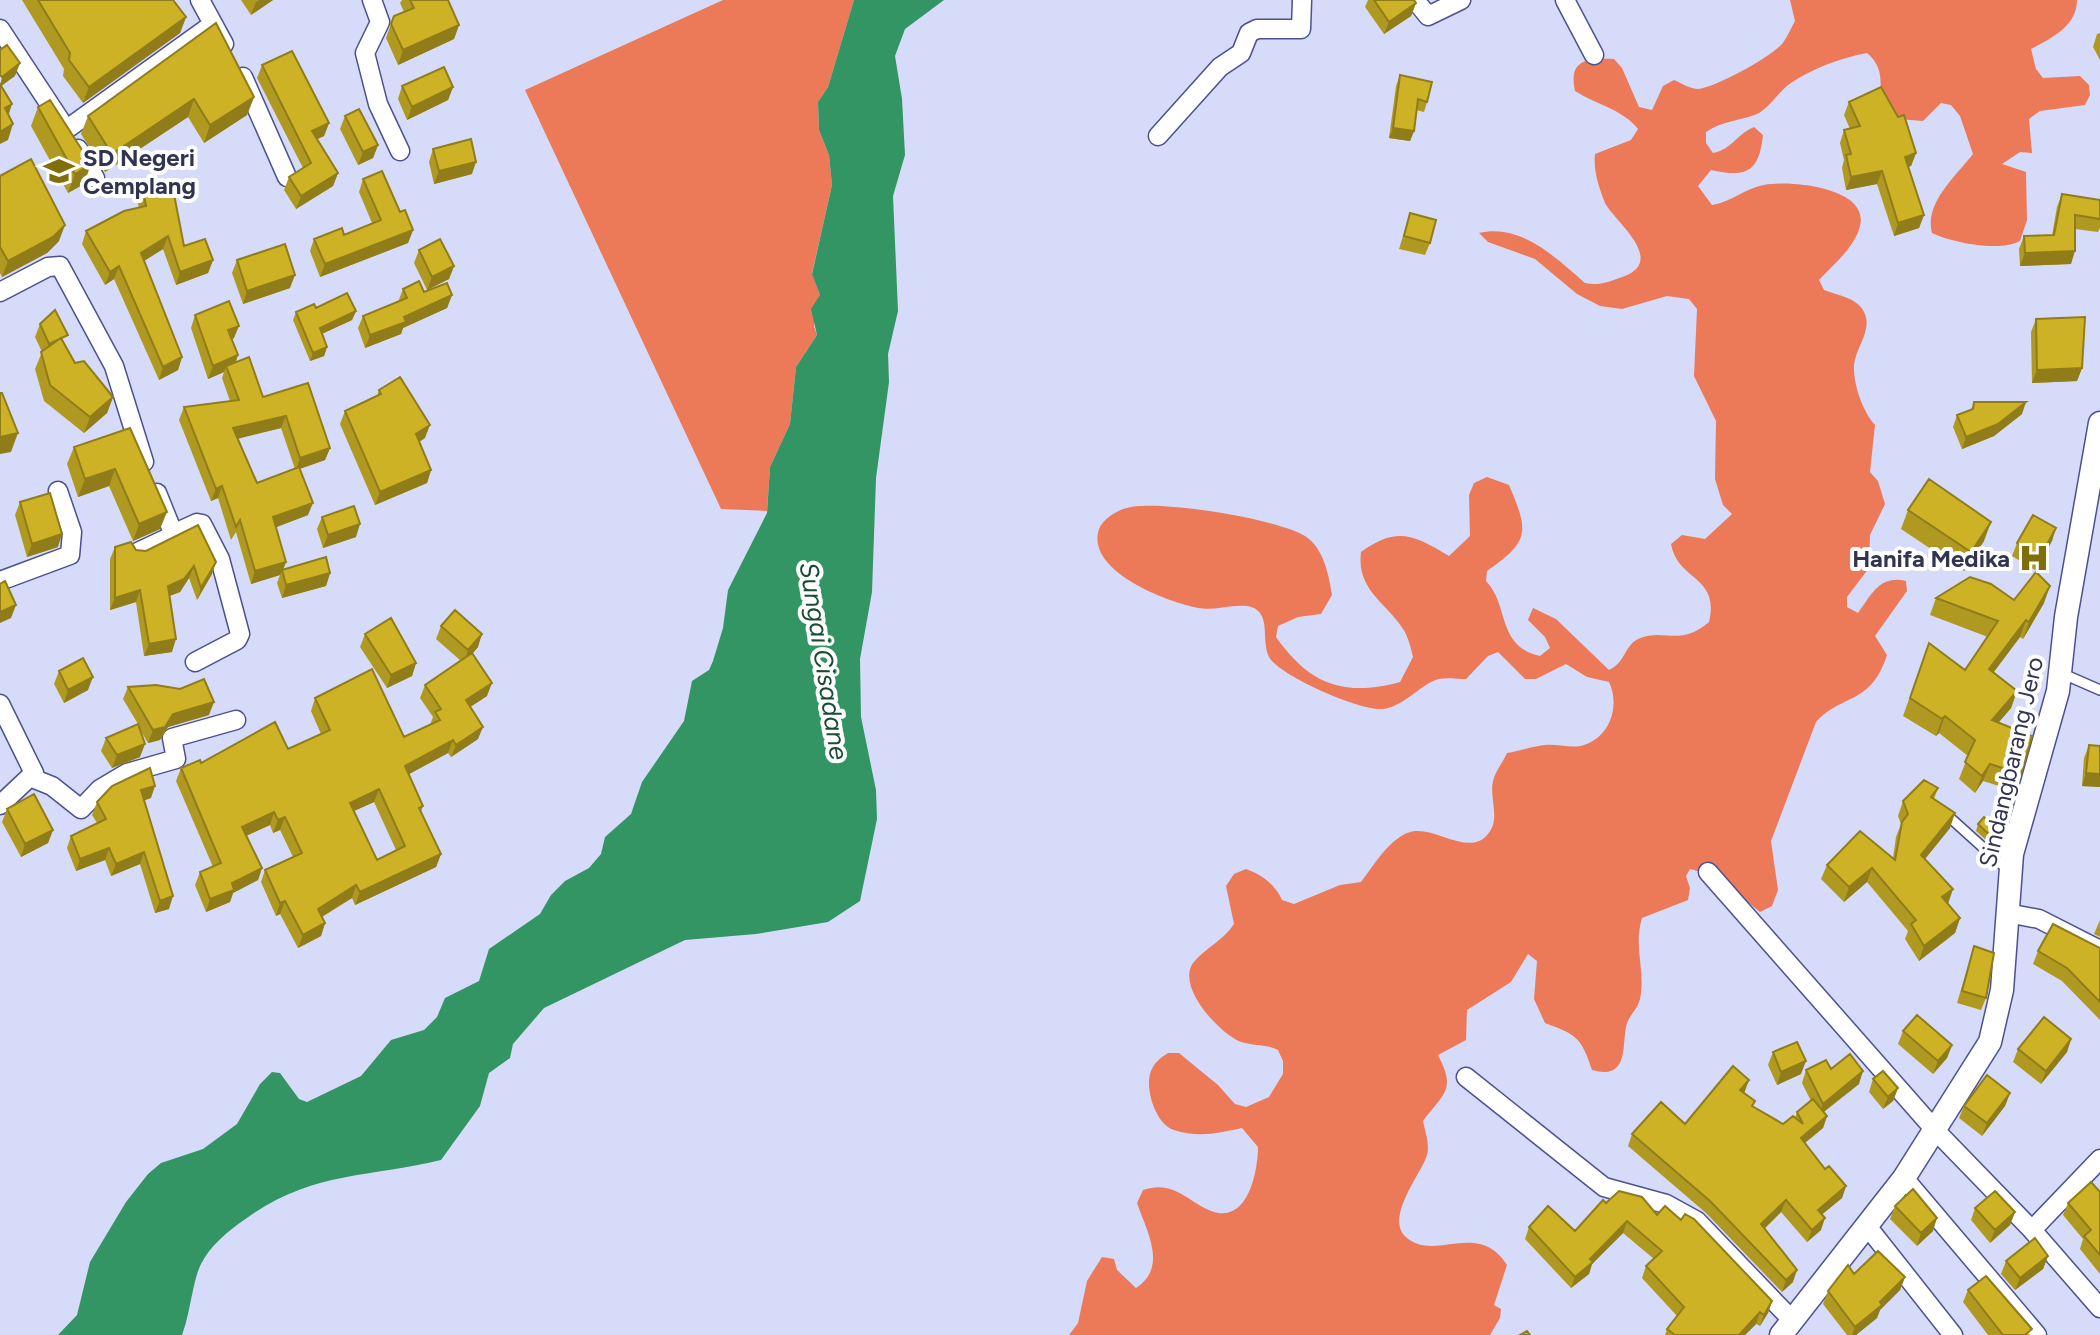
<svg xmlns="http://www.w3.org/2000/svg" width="2100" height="1335" viewBox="0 0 2100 1335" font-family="Figtree,sans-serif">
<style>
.forest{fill:#ec7a59}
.water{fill:#339563}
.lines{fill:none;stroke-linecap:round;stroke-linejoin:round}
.service-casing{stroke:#4b518f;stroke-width:12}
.minor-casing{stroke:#4b518f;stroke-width:21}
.tertiary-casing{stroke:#4b518f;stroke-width:25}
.service{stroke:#fff;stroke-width:9}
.minor{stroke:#fff;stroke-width:18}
.tertiary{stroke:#fff;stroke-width:22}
.wall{fill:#b09920;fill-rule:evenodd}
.shaded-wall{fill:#907d1a}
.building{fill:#cdb225;stroke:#907d1a;stroke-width:2;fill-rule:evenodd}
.labels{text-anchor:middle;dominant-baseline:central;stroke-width:8;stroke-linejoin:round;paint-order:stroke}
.poi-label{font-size:24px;font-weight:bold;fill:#313451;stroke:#fefefe;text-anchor:start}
.street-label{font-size:24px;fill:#313451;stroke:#fefefe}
.water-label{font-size:26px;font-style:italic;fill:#194c32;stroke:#fefefe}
</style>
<rect width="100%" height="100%" fill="#d6dbf9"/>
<!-- forest -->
<path class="forest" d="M723 0H854L828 87 818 102 819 130 829 155 832 185 812 273 820 295 814 326 817 335 796 367 790 424 770 467 767 511 721 509 525 90Z
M1790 0H2077C2077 26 2052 38 2031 49L2036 69 2043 78 2080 76 2089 85 2090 95 2085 105 2040 111 2029 119 2032 153 2020 152 2002 164 2026 172 2027 220 2020 241C2000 252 1953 243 1932 233 1924 203 1956 176 1973 154L1960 116 1951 105 1941 103 1923 121 1898 119 1880 101C1881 81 1883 66 1867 53 1841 58 1813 68 1791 83 1779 91 1771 106 1759 113 1743 121 1726 119 1706 132V143L1713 153C1731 150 1737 134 1754 127L1763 135C1759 172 1747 178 1711 170L1698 186 1712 205C1731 202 1746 188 1764 185 1788 180 1870 187 1860 226 1855 247 1833 265 1819 280L1824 290C1835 294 1850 297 1859 305 1878 325 1856 345 1854 365 1853 384 1863 412 1875 425L1870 472 1878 481 1885 504 1870 535 1869 568 1847 597V607L1858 613C1872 594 1880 575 1906 581L1907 591 1875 636 1887 655C1871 705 1843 693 1816 722L1771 841 1778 890 1772 906 1760 912 1716 876 1690 869 1686 876 1690 888 1688 900 1642 918C1633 948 1646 970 1640 999 1638 1009 1628 1016 1626 1027 1622 1049 1628 1080 1592 1070 1581 1037 1577 1035 1545 1023L1534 999 1537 961 1528 954 1511 982 1467 1010 1466 1040 1438 1055C1456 1090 1445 1092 1423 1121 1425 1132 1431 1146 1426 1158 1419 1176 1385 1219 1406 1237 1434 1263 1478 1219 1507 1265L1494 1305 1501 1309 1500 1318 1490 1335H1069L1078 1323 1087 1281 1102 1257 1114 1259 1117 1270 1136 1288C1168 1267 1147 1232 1137 1203L1143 1190C1174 1180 1185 1200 1211 1211 1248 1225 1258 1171 1258 1147L1242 1128C1219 1133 1198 1138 1174 1130 1156 1125 1144 1088 1151 1071 1154 1063 1160 1058 1168 1053H1179L1218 1085 1235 1104 1246 1107 1269 1097 1283 1074V1061L1278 1050C1266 1044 1254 1046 1241 1042 1220 1034 1176 987 1193 963 1205 948 1223 941 1234 924L1226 886 1234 874 1246 869C1262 875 1275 884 1282 900L1294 904 1340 885 1361 882C1374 865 1387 842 1407 833 1432 822 1468 859 1488 834 1501 819 1489 799 1493 781 1495 772 1503 762 1507 753 1520 751 1533 746 1545 745 1558 744 1573 749 1584 745 1611 736 1620 705 1609 682L1587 677 1566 664 1536 679H1525L1498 652 1488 656 1466 679C1454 679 1441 676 1431 682 1416 690 1401 707 1383 709 1360 711 1289 679 1273 662 1257 646 1276 611 1247 606 1231 604 1214 611 1198 608 1167 602 1085 571 1099 529 1103 519 1117 510 1127 508 1157 499 1278 519 1305 536 1324 548 1329 576 1332 595L1321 614 1298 617 1278 626 1276 637C1310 685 1344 697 1400 682L1413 657C1411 649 1409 640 1405 632 1388 603 1356 591 1361 552 1397 526 1414 535 1449 556L1470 536 1469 495 1474 483 1487 477 1509 485C1529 532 1530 541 1487 571L1486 581C1510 606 1496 646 1540 656L1550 648 1545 637 1528 620 1533 608 1556 619 1609 670C1626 662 1624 646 1638 639 1665 627 1678 648 1709 622 1720 575 1678 582 1671 544L1682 535 1705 539 1732 514 1723 505 1715 479 1716 421 1694 376 1697 309 1689 299 1667 296 1622 309 1600 306 1577 294 1535 259 1488 242 1479 233C1521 223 1556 258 1585 283 1599 286 1608 282 1622 277 1669 261 1613 220 1605 203 1599 188 1593 170 1595 154L1631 140 1638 129C1624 110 1595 104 1575 91 1568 59 1588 58 1614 59L1622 68 1639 107 1652 110 1663 86 1674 80C1681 83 1691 89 1698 89 1715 88 1771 57 1782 44 1787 38 1791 28 1795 21Z"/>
<!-- water -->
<path class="water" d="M854 0H944L905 29 895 56 902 99 905 155 893 196 898 311 888 354 889 382 876 478 872 592 860 659 861 717 876 790 877 819 860 901 828 922 756 934 685 940 544 1008 513 1044 510 1058 489 1073 480 1106 441 1160C366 1178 311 1171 244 1220 228 1231 210 1246 201 1264 193 1279 190 1315 182 1335H58L77 1315 90 1262 126 1202 148 1174 161 1163 203 1149 237 1124 260 1084 272 1072 280 1073 299 1099 307 1102 361 1076 391 1040 424 1030 437 1017 445 998 479 981 489 949 540 914 551 895 565 881 589 868 601 854 605 837 631 814 642 782 684 721 692 681 709 670 713 661 723 628 728 590 767 513 770 467 790 424 796 367 817 335 811 309 820 295 812 274 832 185 829 155 819 130 818 102 828 87Z"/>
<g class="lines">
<!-- service casing -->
<g class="service-casing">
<path id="service" d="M2061 673 2100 690
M1947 815 2008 870"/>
</g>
<!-- minor casing -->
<g class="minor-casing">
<path id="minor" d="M200 0 224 44
M372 0 380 22 365 53 378 104 400 151
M1415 0 1428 16 1461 0
M1565 0 1594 55
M0 29 60 120
M243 77 287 177
M67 129 213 24
M1158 136 1220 67 1241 53 1249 33 1257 29H1301L1302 0
M78 149 95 178
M0 292 48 267 60 266 114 366 144 462
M175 533 197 523 202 524 220 559 240 634 237 640 195 662
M138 552 174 535 157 493
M0 581 70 555 72 532 58 491
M0 704 34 773 0 805
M32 778 52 786 81 809 100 789 127 773 176 759 172 738 236 720
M1708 872 1935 1130 2032 1230 2100 1308
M2007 913 2039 919 2100 950
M1466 1077 1604 1187 1666 1204 1697 1221 1792 1320
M1904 1178 2037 1335
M1867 1226 1953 1335
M2032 1230 2100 1159"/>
</g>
<!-- tertiary casing -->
<g class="tertiary-casing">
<path id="tertiary" d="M1781 1335 1904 1178 1990 1042 2002 990 2012 854 2058 691 2066 617 2100 423"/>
</g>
<!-- service -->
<use href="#service" class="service"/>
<!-- minor -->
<use href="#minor" class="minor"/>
<!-- tertiary -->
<use href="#tertiary" class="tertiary"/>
</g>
<!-- wall -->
<path class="wall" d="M22 0H173L186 17 180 33 83 103 63 76 64 69Z
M241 0H273L251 15Z
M402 0H448L459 25 454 39 398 65 386 38 391 24 404 12 400 3Z
M1368 0H1414L1416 3 1411 16 1384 34 1365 7Z
M216 23 254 97 247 115 204 143 188 117 105 172 81 134 88 116Z
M2100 33V60L2093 47 2097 34Z
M262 65 329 123 324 136 317 139 338 173 333 186 296 209 284 190 289 177 303 168 257 78Z
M1400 75 1427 102 1424 112 1416 110 1414 131 1410 141 1389 138 1396 86Z
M402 86 453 87 448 100 407 120 398 99Z
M1849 102 1916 153 1911 166 1908 167 1924 215 1919 228 1894 236 1877 184 1846 190 1842 168 1844 160 1840 143 1844 130 1850 129 1844 115Z
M38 107 84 184 68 193 31 126Z
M345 116 378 145 373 158 358 165 340 129Z
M433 149 472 174 434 184 429 162Z
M0 176 59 241 47 253 2 277 0 273Z
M363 179 400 212 413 230 408 243 320 277 310 251 314 239 344 235 372 223 359 192Z
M143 190 184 246 213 260 208 273 176 285 163 249 144 261 182 357 178 370 159 380 114 279 105 285 82 244 86 231 139 208 138 203Z
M2062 194 2100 200V228L2098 232 2075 229 2071 264 2020 266 2019 249 2024 236 2052 235 2057 207Z
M1410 213 1430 243 1425 255 1399 249Z
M419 250 454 266 449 279 427 290 414 263Z
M237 260 290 288 243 304 232 273Z
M403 289 452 295 447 308 403 328 401 334 365 348 358 328 363 316 398 302Z
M316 308 356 311 352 320 322 334 327 347 324 356 310 361 293 320 296 312Z
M195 315 234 338 232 340 238 355 236 362 263 397 330 448 325 460 300 469 308 515 276 527 286 562 283 570 330 573 326 586 282 598 277 583 280 575 251 584 236 532 231 540 218 498 211 501 179 420 184 407 230 401 222 378 224 372 208 379 191 328ZM281 428 295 469 257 483 238 438Z
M2036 319 2082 368 2077 381 2032 383 2031 332Z
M40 324 65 345 75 363 113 397 107 413 84 433 44 401 35 369 42 352 35 337Z
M379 390 425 438 419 442 431 470 427 483 375 505 340 424 345 411 377 396Z
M1974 402 2022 414 1994 436 1962 449 1953 427 1957 415 1971 410Z
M130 428 160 529 133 541 109 486 78 497 67 464 74 447Z
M20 502 58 547 27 557 15 515Z
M1908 510 1984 541 1964 571 1901 529Z
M322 517 356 537 323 548 317 529Z
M198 525 212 574 197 600 189 578 180 592 170 596 172 652 144 656 136 602 110 610V559L115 547 146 551Z
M2052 541 2035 570 2012 556 2017 543Z
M1936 598 2014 600 2044 603 2023 639 2020 637 1994 672 2017 691 2011 708 1999 722 2021 774 2015 791 1983 781 1975 793 1959 779 1968 756 1939 733 1936 736 1903 716 1929 643 1965 670 1988 637 1930 615Z
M441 626 478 647 473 653 487 696 470 707 478 739 451 757 448 753 409 774 423 806 421 812 441 854 436 867 355 905 352 898 322 917 325 923 321 936 298 948 280 914 276 916 261 882 265 870 293 857 280 830 273 833 270 825 246 836 262 868 258 880 233 893 230 902 206 912 195 885 200 872 213 867 176 781 181 768 201 763 288 749 321 734 311 711 315 698 404 737 430 725 433 717 420 698 425 685 461 661 436 639ZM374 802 396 850 377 860 354 811Z
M365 634 416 663 412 676 387 688 360 647Z
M59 671 88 690 64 703 54 684Z
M128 687 209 715 168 727 160 740 148 743 138 726 140 757 112 768 101 751 106 738 138 724 123 699Z
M2089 745 2100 746V787L2082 786 2084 758Z
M1938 788 1934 799 1950 828 1925 859 1948 904 1960 918 1955 933 1919 961 1905 939 1908 931 1867 882 1844 902 1821 879 1827 865 1893 858 1896 837 1901 824 1898 816 1903 801Z
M151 798 144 800 169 909 155 913 140 864 111 876 105 860 76 871 67 848 71 836 97 823 92 815 97 802Z
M7 809 53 830 48 843 21 857 2 822Z
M1978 824 2004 832 1997 850 1976 831Z
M2100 920V937L2094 934Z
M1974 946 1986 998 1981 1010 1957 1003Z
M2100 948V1020L2062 981 2033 964 2038 951Z
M1903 1031 1952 1045 1947 1058 1933 1074 1898 1044Z
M2071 1039 2067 1052 2041 1084 2013 1062 2018 1049Z
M1773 1052 1801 1074 1777 1085 1768 1065Z
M1831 1069 1859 1084 1824 1112 1827 1116 1823 1128 1805 1143 1825 1169 1846 1186 1842 1198 1822 1214 1821 1230 1807 1242 1781 1212 1764 1229 1793 1282 1782 1292 1706 1213 1628 1146 1632 1134 1685 1124 1745 1091 1744 1093 1753 1106 1783 1124 1795 1118 1797 1112 1811 1101 1802 1083 1806 1070Z
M1873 1079 1898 1088 1893 1101 1883 1109 1869 1092Z
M2010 1093 2005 1106 1982 1136 1959 1118 1964 1106Z
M2100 1192V1274L2080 1249 2083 1239 2063 1215 2068 1203Z
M1606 1203 1657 1215 1772 1301 1768 1313 1760 1326 1756 1324 1745 1335H1665L1667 1329 1677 1316 1642 1278 1646 1266 1654 1259 1623 1233 1592 1264 1589 1274 1571 1288 1525 1239 1529 1227 1575 1231Z
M1895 1206 1933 1231 1917 1246 1890 1219Z
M1975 1208 2015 1212 2010 1225 1990 1243 1971 1220Z
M2048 1256 2043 1269 2015 1290 2001 1274 2006 1261Z
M1854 1274 1905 1277 1900 1290 1880 1310 1877 1318 1856 1335H1847L1823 1304 1828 1291Z
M1968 1290 2030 1335H1988L1963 1302Z"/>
<!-- shaded-wall -->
<path class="shaded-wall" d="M259 0H273L251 15 256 2Z
M1416 3 1411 16 1384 34 1389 22Z
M186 17 180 33 83 103 89 87Z
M459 25 454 39 398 65 403 50Z
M20 63 15 76 0 87 2 77Z
M453 87 448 100 407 120 412 107Z
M254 97 247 115 204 143 210 125Z
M194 99 188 117 105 172 112 154Z
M12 104 7 120 5 108Z
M329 123 324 136 307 144 312 131Z
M13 124 8 140 0 144V132Z
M1393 128 1414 131 1410 141 1389 138Z
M378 145 373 158 358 165 363 152Z
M1916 153 1911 166 1900 169 1905 157Z
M476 162 472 174 434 184 439 171Z
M91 164 84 184 68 193 75 174Z
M1882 171 1877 184 1846 190 1851 177Z
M338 173 333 186 296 209 301 196Z
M1924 215 1919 228 1894 236 1898 223Z
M65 225 59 241 47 253 2 277 8 261Z
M413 230 408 243 320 277 325 264Z
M168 236 163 249 136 266 141 253Z
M2075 251 2071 264 2020 266 2025 253Z
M213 260 208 273 176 285 180 272Z
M119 266 114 279 105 285 110 272Z
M454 266 449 279 427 290 432 277Z
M295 275 290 288 243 304 247 291Z
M452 295 447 308 403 328 401 334 365 348 370 335 404 317Z
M356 311 352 320 317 336 320 328Z
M239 326 234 338 223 343 228 330Z
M327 347 324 356 310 361 313 353Z
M238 355 233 368 226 366 224 372 208 379 213 366Z
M182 357 178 370 159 380 163 367Z
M2082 368 2077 381 2032 383 2037 370Z
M113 397 107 413 84 433 90 417Z
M2026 402 2022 414 1994 436 1962 449 1966 437Z
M286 416 281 428 229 441 233 428Z
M430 425 425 438 411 447 416 434Z
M18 433 11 452 0 454V437Z
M330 448 325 460 296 470 300 458Z
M115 469 109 486 78 497 85 479Z
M431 470 427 483 375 505 380 492Z
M222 486 218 498 211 501 216 489Z
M313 503 308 515 269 530 273 517Z
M167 512 160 529 133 541 139 524Z
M1991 522 1984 541 1964 571 1971 552Z
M360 524 356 537 323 548 328 535Z
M2056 528 2052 541 2035 570 2040 557Z
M62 534 58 547 27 557 32 544Z
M216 562 212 574 197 600 201 588Z
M286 562 282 572V570L280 575 251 584 255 571Z
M194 566 189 578 180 592 163 598 168 586Z
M330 573 326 586 282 598 286 585Z
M2050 586 2044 603 2023 639 2029 622Z
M140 590 136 602 110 610 115 598Z
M16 605 11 618 0 623V612Z
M2026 620 2020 637 1983 686 1989 669Z
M482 634 478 647 464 663 468 650Z
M176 639 172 652 144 656 149 644Z
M416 663 412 676 387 688 391 675Z
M93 677 88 690 64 703 68 690Z
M492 683 487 696 461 713 466 700Z
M2017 691 2011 708 1986 737 1992 720Z
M214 702 209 715 168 727 160 740 148 743 153 730 173 714Z
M1945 716 1939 733 1936 736 1942 719Z
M483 727 478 739 451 757 456 745Z
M453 740 448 753 400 779 405 766Z
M145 744 140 757 112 768 117 755Z
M1990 764 1983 781 1975 793 1982 776Z
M2086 773 2100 774V787L2082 786Z
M155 786 151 798 137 803 141 790Z
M379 789 374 802 345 815 350 803Z
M274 812 270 825 237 840 242 827Z
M1955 813 1950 828 1916 870 1921 855Z
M285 817 280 830 273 833 278 820Z
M53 830 48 843 21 857 25 844Z
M109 848 105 860 76 871 80 859Z
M144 852 140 864 111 876 116 864Z
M441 854 436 867 355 905 360 892Z
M262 868 258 880 233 893 230 902 206 912 210 899 232 883Z
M1872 868 1867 882 1844 902 1849 887Z
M356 885 352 898 313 922 318 909Z
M1953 889 1948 904 1942 897Z
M173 896 169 909 155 913 160 901Z
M285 901 280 914 276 916 280 903Z
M1960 918 1955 933 1919 961 1924 946Z
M325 923 321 936 298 948 303 935Z
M2071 1039 2067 1052 2041 1084 2046 1071Z
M1952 1045 1947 1058 1933 1074 1938 1061Z
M1806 1061 1801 1074 1777 1085 1781 1072Z
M1863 1071 1859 1084 1818 1116 1823 1104Z
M1749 1080 1745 1091 1736 1102 1740 1090Z
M1898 1088 1893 1101 1883 1109 1888 1097Z
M2010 1093 2005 1106 1982 1136 1987 1123Z
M1827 1116 1823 1128 1796 1150 1801 1138Z
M1846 1186 1842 1198 1813 1222 1818 1210Z
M1786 1200 1781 1212 1757 1236 1761 1224Z
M2015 1212 2010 1225 1990 1243 1995 1230Z
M1825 1218 1821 1230 1807 1242 1812 1230Z
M1937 1218 1933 1231 1917 1246 1921 1233Z
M1627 1221 1623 1233 1592 1264 1589 1274 1571 1288 1575 1277 1590 1259Z
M2048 1256 2043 1269 2015 1290 2020 1278Z
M1797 1270 1793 1282 1782 1292 1786 1280Z
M1905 1277 1900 1290 1880 1310 1877 1318 1856 1335H1852L1855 1327Z
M1772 1301 1768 1313 1760 1326 1764 1315Z
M1760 1312 1756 1324 1745 1335H1739Z"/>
<!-- building -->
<path class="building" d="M38 0H173L186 17 89 87 69 60 70 53Z
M410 0H448L459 25 403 50 391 24 394 16 414 8Z
M1374 0H1414L1416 3 1389 22Z
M216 23 254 97 210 125 194 99 112 154 88 116Z
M7 45 20 63 2 77 0 75V50Z
M292 51 329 123 312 131 338 173 301 196 289 177 311 163 262 65Z
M444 67 453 87 412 107 402 86Z
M1400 75 1432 82 1427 102 1418 99 1414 131 1393 128Z
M0 84 12 104 5 108 13 124 0 132Z
M1881 87 1898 117 1904 115 1916 153 1905 157 1924 215 1898 223 1882 171 1851 177 1846 155 1851 154 1844 130 1860 126 1849 102Z
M50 100 91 164 75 174 38 107Z
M359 109 378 145 363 152 345 116Z
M471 139 476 162 439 171 433 149Z
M31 159 65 225 53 237 8 261 0 247V176Z
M382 171 400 212 405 210 413 230 325 264 314 239 342 228 344 235 381 220 363 179Z
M172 184 184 246 205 239 213 260 180 272 168 236 141 253 182 357 163 367 119 266 110 272 86 231 124 211 146 206 143 190Z
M2062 194 2100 200V219L2075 215V251L2025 253 2024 236 2054 235Z
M1410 213 1436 220 1430 243 1404 236Z
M440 239 454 266 432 277 419 250Z
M285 244 295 275 247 291 237 260Z
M419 281 424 292 447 283 452 295 404 317 406 322 370 335 363 316 407 298 403 289Z
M347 293 356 311 320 328 327 347 313 353 296 312 314 304 316 308Z
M229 301 239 326 228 330 238 355 213 366 195 315Z
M55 310 68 335 49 344 40 324Z
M2085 317 2082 368 2037 370 2036 319Z
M61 338 75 363 84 361 113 397 90 417 50 385 41 352Z
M249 357 263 397 308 383 330 448 300 458 286 416 233 428 257 483 299 467 313 503 273 517 286 562 255 571 240 520 236 527 222 486 216 489 184 407 239 400 226 366Z
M400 377 430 425 416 434 431 470 380 492 345 411 381 394 379 390Z
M0 393H2L18 433 0 437Z
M1974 402H2026L1998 424 1966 437 1957 415 1973 409Z
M130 428 167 512 139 524 115 469 85 479 74 447Z
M1929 479 1991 522 1971 552 1908 510Z
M50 493 62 534 32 544 20 502Z
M354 506 360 524 328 535 322 517Z
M2033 515 2056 528 2040 557 2017 543Z
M198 525 216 562 201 588 194 566 184 579 168 586 176 639 149 644 140 590 115 598V547L131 542 136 550 146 551Z
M326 557 330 573 286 585 282 570Z
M2036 572 2050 586 2029 622 2026 620 1989 669 2017 691 1992 720 2032 736 2021 774 1990 764 1982 776 1965 762 1975 740 1945 716 1942 719 1910 698 1929 643 1965 670 1998 621 1936 598 1970 577 1991 584 2014 600Z
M5 581 16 605 0 612V584Z
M455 610 482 634 468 650 441 626Z
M391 618 416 663 391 675 365 634Z
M472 653 492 683 466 700 483 727 456 745 453 740 405 766 423 806 419 808 441 854 360 892 356 885 318 909 325 923 303 935 285 901 280 903 265 870 302 853 285 817 278 820 274 812 242 827 262 868 232 883 234 890 210 899 200 872 221 863 181 768 200 760 201 763 275 722 288 749 330 730 315 698 372 669 404 737 440 720 435 712 441 709 425 685ZM379 789 405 846 377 860 350 803Z
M83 658 93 677 68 690 59 671Z
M204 679 214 702 173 714 165 727 153 730 128 687 156 685 180 689Z
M138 724 145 744 117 755 106 738Z
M2089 745 2100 746V774L2086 773Z
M150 768 155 786 141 790 173 896 160 901 144 852 116 864 109 848 80 859 71 836 106 819 97 802 112 786Z
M1924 780 1938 788 1931 797 1955 813 1921 855 1953 889 1942 897 1960 918 1924 946 1911 924 1916 920 1872 868 1849 887 1827 865 1860 831 1895 860 1902 822 1908 814 1903 801Z
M34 794 53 830 25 844 7 809Z
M1984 817 2004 832 1999 844 1978 824Z
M2053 924 2100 948V1002L2067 968 2038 951Z
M1974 946 1994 953 1986 998 1962 991Z
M1917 1015 1952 1045 1938 1061 1903 1031Z
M2044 1017 2071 1039 2046 1071 2018 1049Z
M1797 1042 1806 1061 1781 1072 1773 1052Z
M1850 1054 1863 1071 1823 1104 1806 1070 1826 1060 1831 1069Z
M1733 1066 1749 1080 1740 1090 1755 1101 1752 1106 1783 1124 1793 1116 1803 1124 1797 1112 1813 1099 1827 1116 1801 1138 1825 1169 1829 1166 1846 1186 1818 1210 1825 1218 1812 1230 1786 1200 1761 1224 1797 1270 1786 1280 1710 1201 1632 1134 1661 1102 1685 1124Z
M1883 1071 1898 1088 1888 1097 1873 1079Z
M1987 1075 2010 1093 1987 1123 1964 1106Z
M2091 1182 2100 1192V1255L2084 1236 2091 1230 2068 1203Z
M1913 1189 1937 1218 1921 1233 1895 1206Z
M1619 1191 1642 1197 1657 1215 1665 1206 1681 1220 1685 1214 1694 1219 1772 1301 1764 1315 1760 1312 1739 1335H1675L1667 1329 1684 1307 1646 1266 1662 1251 1627 1221 1590 1259 1593 1262 1575 1277 1529 1227 1548 1206 1575 1231 1603 1200 1606 1203Z
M1995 1191 2015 1212 1995 1230 1975 1208Z
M2035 1238 2048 1256 2020 1278 2006 1261Z
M1878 1251 1905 1277 1880 1302 1882 1305 1855 1327 1828 1291 1848 1265 1854 1274Z
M1986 1276 2032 1329 2025 1335H2003L1968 1290Z
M1527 1331 1530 1335H1520Z"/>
<!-- icons -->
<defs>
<g id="school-bare" transform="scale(2.4)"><path d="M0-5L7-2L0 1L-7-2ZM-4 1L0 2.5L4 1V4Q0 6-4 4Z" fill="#806e0b" stroke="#fefefe" stroke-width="2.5" paint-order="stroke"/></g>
<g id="hospital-bare" transform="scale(2.4)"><path d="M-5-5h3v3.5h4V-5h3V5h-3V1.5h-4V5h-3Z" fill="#806e0b" stroke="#fefefe" stroke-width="2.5" paint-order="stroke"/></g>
</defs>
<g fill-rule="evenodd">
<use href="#school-bare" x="59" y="171"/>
<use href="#hospital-bare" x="2034" y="558"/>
</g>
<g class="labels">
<!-- poi labels -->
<g class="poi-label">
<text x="83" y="157">SD Negeri<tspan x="83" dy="28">Cemplang</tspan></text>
<text x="2010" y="558" text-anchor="end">Hanifa Medika</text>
</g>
<!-- street labels -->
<g class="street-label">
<text transform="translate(2011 762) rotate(-77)">Sindangbarang Jero</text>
</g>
<!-- water labels -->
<g class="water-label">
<text transform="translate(824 661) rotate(81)">Sungai Cisadane</text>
</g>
</g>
</svg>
